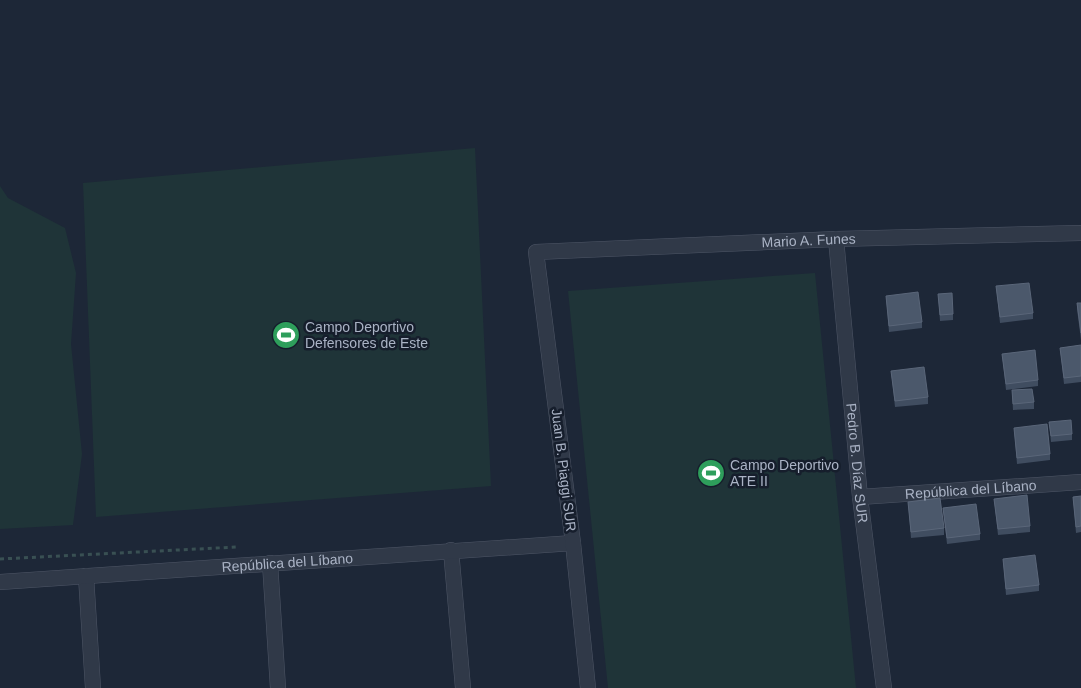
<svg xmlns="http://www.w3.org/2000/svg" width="1081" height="688" viewBox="0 0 1081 688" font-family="Helvetica,sans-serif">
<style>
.green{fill:#1f3438}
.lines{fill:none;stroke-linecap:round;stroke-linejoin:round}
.street-casing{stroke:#4e5666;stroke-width:16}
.path{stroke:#395053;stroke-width:3;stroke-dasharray:4 4;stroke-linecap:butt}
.street{stroke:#303948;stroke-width:15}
.wall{fill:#404d60}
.building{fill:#4b586b;stroke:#5a6679}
.labels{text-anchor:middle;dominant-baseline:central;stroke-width:5;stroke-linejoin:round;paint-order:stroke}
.street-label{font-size:14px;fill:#aab3c5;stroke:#161e2c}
.poi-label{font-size:14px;fill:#aab3c5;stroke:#161e2c;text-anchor:start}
</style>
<rect width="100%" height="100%" fill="#1d2737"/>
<!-- green -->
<path class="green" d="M475 148 491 486 96 517 83 183Z
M0 186 8 198 65 228 76 273 71 344 82 454 73 525 0 529Z
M815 273 856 688H608L568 291Z"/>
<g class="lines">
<!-- street casing -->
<g class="street-casing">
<g id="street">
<path id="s1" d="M836 239 860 497 884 688"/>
<path id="s2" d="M860 497 1081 482"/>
<path d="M451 550 463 688"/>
<path d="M270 563 278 688"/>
<path d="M86 576 93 688"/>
<path id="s3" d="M0 582 573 543"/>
<path id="s4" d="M588 688 573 543 536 252 836 239 1081 233"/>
</g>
</g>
<!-- path -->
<path class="path" d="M0 559 237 547"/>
<!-- street -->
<use href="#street" class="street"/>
</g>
<!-- wall -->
<path class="wall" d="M996 286 1033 313V319L1000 323Z
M938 294 953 314V320L940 321Z
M886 296 922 322V328L889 332Z
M1077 303H1081V340L1077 309Z
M1081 345V382L1064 384 1060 348Z
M1002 354 1038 380V386L1006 390Z
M891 371 928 397V404L895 407Z
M1012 390 1034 402V409L1013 410Z
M1049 422 1072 434V440L1051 442Z
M1014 428 1050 454V460L1017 464Z
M1081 496V532L1076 533 1073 497Z
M994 499 1030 526V532L998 535Z
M908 502 944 528V535L911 538Z
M943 508 980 534V540L947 544Z
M1003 559 1039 585V591L1006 595Z"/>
<!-- building -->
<path class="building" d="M1029 283 1033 313 1000 317 996 286Z
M918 292 922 322 889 326 886 296Z
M952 293 953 314 940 315 938 294Z
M1077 303H1081V333Z
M1081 345V376L1064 378 1060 348Z
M1035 350 1038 380 1006 384 1002 354Z
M924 367 928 397 895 401 891 371Z
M1032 389 1034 402 1013 404 1012 390Z
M1071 420 1072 434 1051 436 1049 422Z
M1047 424 1050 454 1017 458 1014 428Z
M1027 495 1030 526 998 529 994 499Z
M1081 496V526L1076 527 1073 497Z
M940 498 944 528 911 532 908 502Z
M976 504 980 534 947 538 943 508Z
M1035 555 1039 585 1006 589 1003 559Z"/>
<!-- icons -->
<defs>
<g id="stadium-disc" transform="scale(1.4375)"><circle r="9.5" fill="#2e9e5b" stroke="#161e2c"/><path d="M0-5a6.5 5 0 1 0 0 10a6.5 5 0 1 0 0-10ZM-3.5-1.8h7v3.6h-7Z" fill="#fff"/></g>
</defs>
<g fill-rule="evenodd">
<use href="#stadium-disc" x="286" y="335"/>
<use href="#stadium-disc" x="711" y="473"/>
</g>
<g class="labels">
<!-- street labels -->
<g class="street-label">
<text stroke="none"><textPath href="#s4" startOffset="712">Mario A. Funes</textPath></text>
<text stroke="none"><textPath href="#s1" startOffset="225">Pedro B. Díaz SUR</textPath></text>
<text transform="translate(564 470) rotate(83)">Juan B. Piaggi SUR</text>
<text stroke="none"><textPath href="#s2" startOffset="111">República del Líbano</textPath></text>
<text stroke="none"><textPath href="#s3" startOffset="288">República del Líbano</textPath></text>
</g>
<!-- poi labels -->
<g class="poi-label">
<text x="305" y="327">Campo Deportivo<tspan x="305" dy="16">Defensores de Este</tspan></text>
<text x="730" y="465">Campo Deportivo<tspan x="730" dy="16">ATE II</tspan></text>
</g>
</g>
</svg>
